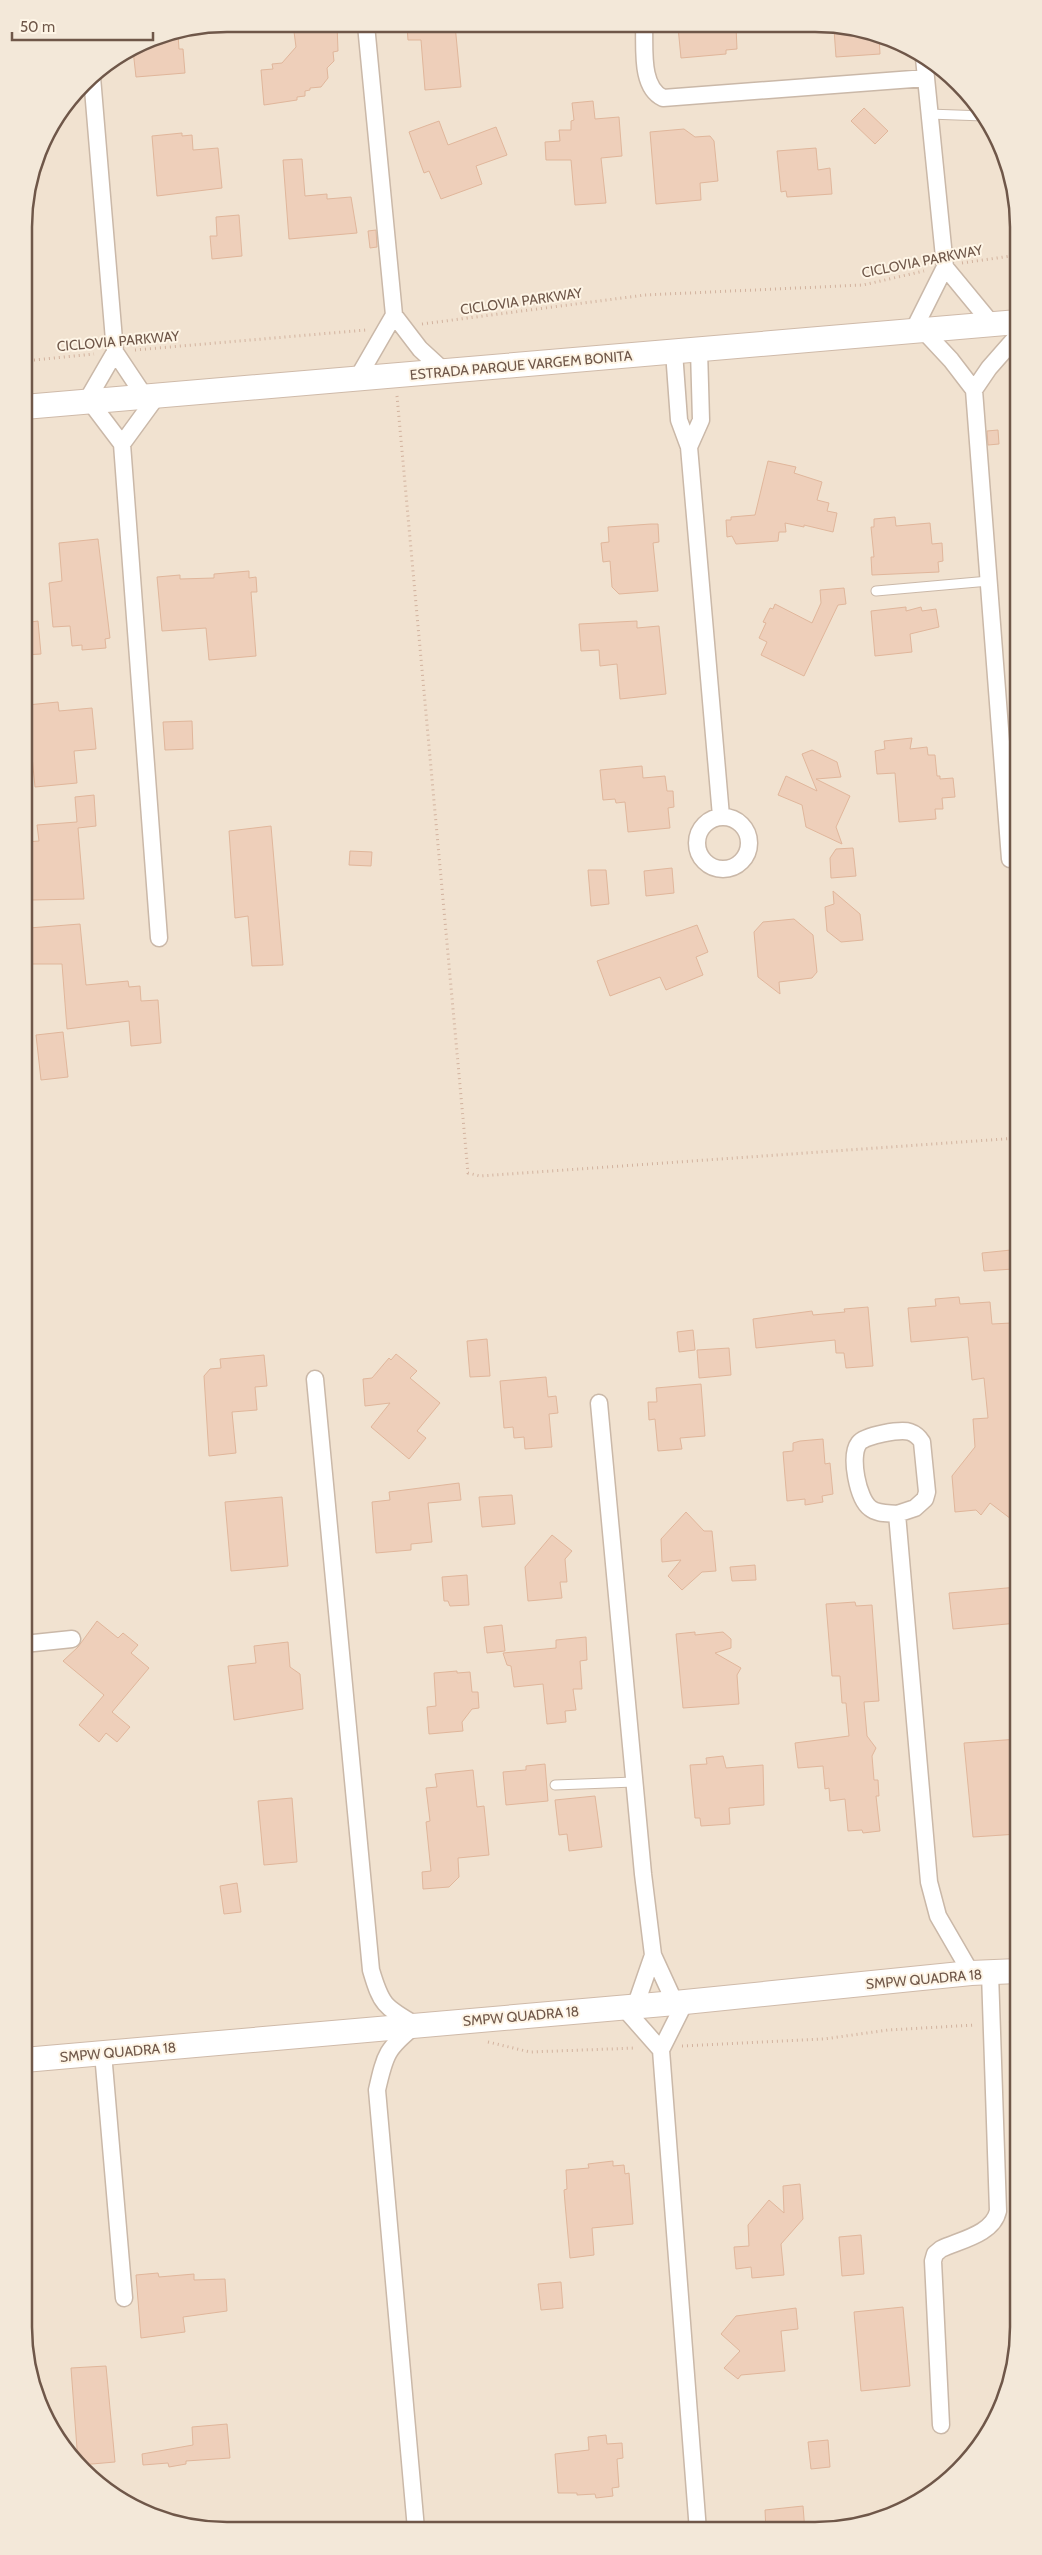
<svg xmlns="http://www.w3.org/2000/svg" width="1042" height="2555" viewBox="0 0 1042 2555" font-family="Cabin,sans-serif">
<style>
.residential{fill:#f1e2d0}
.building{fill:#eecfba;stroke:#e0b69b}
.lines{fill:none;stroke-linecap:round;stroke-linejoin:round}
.lane-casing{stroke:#cab8a8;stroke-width:11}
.street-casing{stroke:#cab8a8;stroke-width:19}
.secondary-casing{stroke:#cfbaa9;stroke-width:26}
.path{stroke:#d2b29e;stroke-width:3;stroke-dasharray:1 4;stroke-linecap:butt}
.lane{stroke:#fff;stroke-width:9}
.street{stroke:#fff;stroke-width:16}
.secondary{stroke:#fff;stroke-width:24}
.labels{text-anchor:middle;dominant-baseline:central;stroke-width:4;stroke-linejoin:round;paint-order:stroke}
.street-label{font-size:14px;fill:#6f5749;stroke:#fef5e6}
.rim{fill:none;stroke:#6f5749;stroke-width:2.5}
</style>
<rect width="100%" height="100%" fill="#faf0e1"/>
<!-- residential -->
<path class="residential" d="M228 24 854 28 905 45 958 83 991 126 1011 175 1018 228V2340L1003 2405 968 2461 927 2497 867 2524 814 2531 188 2527 138 2510 93 2480 51 2429 31 2380 24 2327V214L45 137 93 75 150 39Z"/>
<!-- building -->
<path class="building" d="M293 24H337L338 51 333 52 334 61 327 68 328 78 321 87 310 88V90L305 91V96L297 97V100L264 105 261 70 273 69 272 64 282 63 296 47Z
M455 25 461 87 425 90 421 40H408L407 26Z
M678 27H736L737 49 726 50V54L681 58Z
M844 28H854L879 36 880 54 836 57 834 29 844 30Z
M178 34 179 49H183L185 73 136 77 133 50 150 39Z
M593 101 595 119 619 117 622 156 601 158 606 203 575 205 571 160H546L545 142 560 141 559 130H571V121L574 120 572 103Z
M864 108 888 131 875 144 851 121Z
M439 121 448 145 496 127 507 155 476 166 482 184 441 199 429 171 424 173 409 132Z
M684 129 695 137 710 136 714 141 718 181 700 183 701 200 656 204 650 132Z
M182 133V136L192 135 193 150 218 148 222 188 157 196 152 136Z
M816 148 818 170 830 168 832 194 787 197 786 191 781 192 777 151Z
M302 159 305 196 327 194V199L351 197 357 233 289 239 283 160Z
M239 215 242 256 212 259 210 236H217L216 217Z
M376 230 377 247 370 248 368 231Z
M998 430 999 444 988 445 987 431Z
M768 461 796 467 794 473 822 482 817 500 829 503 827 511 837 513 833 532 804 525V527L785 523 786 532H779L778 541 736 544 732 536 727 537 726 520H731V517L755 515Z
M895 517 896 526 930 523 932 544 942 543 943 561 938 562 939 572 872 575 871 557H874L871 527H874V519Z
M651 524H658L659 542 653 543 658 591 619 594 612 587 610 561 603 562 601 543 609 542 608 527Z
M98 539 110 638 105 639 106 648 82 650V645L72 646 70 626 53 627 49 583 62 581 59 543Z
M249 571V578L256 577 257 592H251L256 656 209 660 206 628 162 631 157 577 180 575V579L214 578V574Z
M844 588 846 604 838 605 804 676 761 655 767 642 759 638 766 623 763 622 770 608 773 609 775 604 812 623 821 603 820 590Z
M906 607V611L921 607 922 611 936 609 939 627 910 634 912 652 875 656 871 611Z
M38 621 41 654 24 655V623Z
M637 621V628L659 626 666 694 620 699 617 664 600 666 599 650 581 651 579 624Z
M58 702 59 711 92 708 96 749 74 751 77 783 35 787 27 705Z
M192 721 193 749 165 750 163 722Z
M912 738 910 749 927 747 928 755H935L937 776H940V779L953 778 955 797 942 798 943 809H935L936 819 899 822 895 773 877 774 875 751 885 749 884 741Z
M812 750 837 762 841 777 816 779 850 796 836 827 842 844 806 827 802 805 778 795 786 776 817 791 802 754Z
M642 766 643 778 665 776 667 791H673L674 807 668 808 670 828 628 832 625 802 616 803 615 799 603 800 600 770Z
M94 795 96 826 78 828 84 899 31 900 26 842 39 841 37 825 77 822 75 797Z
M271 826 283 965 252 966 248 916 235 918 229 831Z
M853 848 856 876 831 878 830 858 836 849Z
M350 851 372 852 371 866 349 865Z
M672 868 674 893 646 896 644 871Z
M588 870H606L609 904 591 906Z
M833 891 860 914 863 940 841 942 827 931 825 907 834 904Z
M794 919 813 935 817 972 812 978 779 982 780 994 758 977 754 932 763 922Z
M80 924 86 985 128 981 129 987 140 986 141 1001 158 1000 161 1043 131 1046 129 1021 67 1029 62 964H32L29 928Z
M697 925 708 952 696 957 703 975 666 990 660 977 610 996 597 961Z
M63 1032 68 1077 41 1080 36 1035Z
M1011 1250 1013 1269 984 1271 982 1253Z
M959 1297 960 1304 990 1302 992 1324 1011 1323 1016 1415H1018V1511L1011 1519 990 1503 981 1515 976 1510 955 1512 952 1476 975 1447 973 1419 988 1418 984 1378 972 1380 968 1337 911 1342 908 1308 936 1306 935 1299Z
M868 1307 873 1366 846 1368 844 1353H836L835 1340 756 1348 753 1319 812 1311 813 1315 845 1312 844 1309Z
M693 1330 695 1350 679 1352 677 1332Z
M487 1339 490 1376 470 1377 467 1341Z
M729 1348 731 1375 699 1378 697 1350Z
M396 1354 417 1371 410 1378 440 1403 417 1431 426 1438 409 1459 371 1427 390 1403 365 1406 363 1379 372 1378 389 1358 391 1360Z
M264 1355 267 1386 255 1387 257 1410 232 1412 236 1453 209 1456 204 1376 210 1369 221 1368 220 1359Z
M546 1377 548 1397 556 1396 558 1413 549 1414 552 1447 525 1449 524 1437 514 1438 513 1427 504 1428 500 1381Z
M701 1384 705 1436 680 1438 682 1449 658 1451 655 1419 649 1420 648 1402H657L656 1388Z
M823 1439 825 1464 830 1463 833 1494 822 1496 823 1502 805 1505V1499L787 1501 783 1452 793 1451V1443L800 1441Z
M459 1483 461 1500 428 1503 432 1542 411 1544V1550L376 1553 372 1502 390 1500 389 1492Z
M512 1495 515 1524 482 1527 479 1497Z
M282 1497 288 1566 231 1571 225 1502Z
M686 1512 704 1531H712L716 1571 702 1572 682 1590 668 1576 681 1560 662 1562 661 1539Z
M552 1535 572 1551 565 1559 567 1582H560L562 1598 528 1601 525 1567Z
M755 1565 756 1580 732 1581 730 1567Z
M467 1575 469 1605 450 1606 448 1601H444L442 1577Z
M1018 1587V1623L953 1629 949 1593Z
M855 1602 856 1606 872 1605 879 1701 864 1702 867 1736 876 1748 872 1756 874 1780H878L879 1796H876L880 1831 863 1833 862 1830 848 1831 845 1799 830 1801 829 1788 825 1789 823 1766 798 1768 795 1743 849 1736 846 1703H842L840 1676H832L826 1604Z
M97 1621 118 1638 123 1633 138 1645 131 1653 149 1668 112 1712 130 1727 117 1742 106 1733 99 1742 79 1725 104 1695 63 1661 78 1647Z
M502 1625 505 1651 487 1653 484 1627Z
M695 1632V1635L723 1632 731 1639V1648L715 1653 741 1668 737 1675 739 1704 683 1708 676 1634Z
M586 1637 587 1660 580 1661 582 1689H573L576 1710 565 1711 566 1722 547 1724 543 1684 514 1687 511 1666 507 1665 503 1653 556 1648V1640Z
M288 1642 290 1667 300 1674 303 1709 234 1720 228 1666 256 1663 254 1646Z
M457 1671V1673L470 1672 472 1692H478L479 1708 472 1709 462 1722 463 1731 429 1734 427 1707 436 1706 434 1673Z
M1018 1739V1834L973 1837 964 1743Z
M723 1756 726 1768 763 1765 764 1805 729 1808 730 1824 701 1826 700 1818H695L690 1765 707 1764 706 1758Z
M545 1764 548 1801 506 1805 503 1772 526 1770V1766Z
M473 1770 477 1807 484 1806 489 1855 458 1858 459 1877 449 1887 423 1889 422 1872 431 1871 426 1822 430 1821 426 1788 437 1787 435 1774Z
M595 1796 602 1847 569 1851 567 1834 559 1835 555 1800Z
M292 1798 297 1862 264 1865 258 1801Z
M237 1883 241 1912 224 1914 220 1886Z
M613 2161V2166L624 2165 625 2174 629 2173 633 2224 592 2228 594 2255 570 2258 565 2203 564 2190 567 2189 566 2170 589 2168 588 2164Z
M800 2184 803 2219 781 2244 784 2275 752 2278 751 2267 736 2269 734 2247 749 2246 748 2225 769 2200 784 2213 783 2186Z
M861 2235 864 2274 842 2276 839 2237Z
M158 2273 159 2277 194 2274V2280L225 2279 227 2311 183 2317 185 2332 141 2338 136 2275Z
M561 2282 563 2308 541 2310 538 2284Z
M903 2307 910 2386 861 2391 854 2312Z
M796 2308 798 2329 781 2331 785 2371 741 2375 738 2379 724 2368 740 2351 721 2334 736 2316Z
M106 2366 115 2462 80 2465 78 2462 71 2368Z
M227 2424 230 2458 186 2461V2464L169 2467 168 2463 143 2465 142 2454 193 2445 192 2427Z
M606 2435 607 2444 622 2443 623 2458 617 2459 619 2487 612 2488 613 2496 596 2498 595 2494 577 2495V2493H558L555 2454 589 2450 588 2437Z
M828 2440 830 2467 811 2469 808 2442Z
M803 2506 805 2531H766L765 2510Z"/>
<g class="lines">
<!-- lane casing -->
<g class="lane-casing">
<path id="lane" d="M929 114 984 116
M876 591 989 581
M555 1785 634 1782"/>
</g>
<!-- street casing -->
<g class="street-casing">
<path id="street" d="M366 25 394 315 420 349 444 371
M644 26C645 48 640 87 663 98L926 78
M92 77 115 352 145 397
M945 267 992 324
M923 330 951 360 974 390 1010 859
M913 331 945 267 924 58
M674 352 679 420 689 447 721 816
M357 379 394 315
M974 390 989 368 1018 335
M86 402 115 352
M91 403 122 444 159 938
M122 444 157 396
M689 447 701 420 699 350
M697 843a26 26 0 1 1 52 0a26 26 0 1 1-52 0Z
M315 1379 371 1970C381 2004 384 2007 416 2025 387 2048 385 2054 377 2090L416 2529
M599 1403 643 1874 653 1955 675 2003
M897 1514 915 1508 925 1499 927 1492 922 1442C919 1437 916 1434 910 1432 901 1429 865 1435 859 1443 849 1456 858 1499 870 1508 877 1514 888 1513 897 1514L929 1882 938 1916 971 1973
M24 1644 72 1639
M685 2002 661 2050 698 2531
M635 2007 653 1955
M624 2008 661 2050
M103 2053 124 2298
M941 2425 933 2261 935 2254 941 2249C960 2240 993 2234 998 2211L990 1973"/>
</g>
<!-- secondary casing -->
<g class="secondary-casing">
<path id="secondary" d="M24 407 1018 322
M24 2060 675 2003 971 1973 1018 1971"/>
</g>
<!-- path -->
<path class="path" d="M962 263 1018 255
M422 324 645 295 863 285 924 271
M135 350 366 330
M24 361 94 354
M397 396 468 1173 480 1176 1018 1138
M1009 2023 1018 2022
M488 2042 530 2052 636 2048
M682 2046 824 2039 888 2030 975 2025"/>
<!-- lane -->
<use href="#lane" class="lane"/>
<!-- street -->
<use href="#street" class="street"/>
<!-- secondary -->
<use href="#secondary" class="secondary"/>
</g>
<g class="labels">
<!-- street labels -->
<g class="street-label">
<text transform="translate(922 261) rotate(-11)">CICLOVIA PARKWAY</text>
<text transform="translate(521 301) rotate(-8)">CICLOVIA PARKWAY</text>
<text transform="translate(118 341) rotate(-5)">CICLOVIA PARKWAY</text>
<text transform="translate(521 365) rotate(-5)">ESTRADA PARQUE VARGEM BONITA</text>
<text transform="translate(924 1979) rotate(-5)">SMPW QUADRA 18</text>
<text transform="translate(521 2016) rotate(-5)">SMPW QUADRA 18</text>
<text transform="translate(118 2052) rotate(-5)">SMPW QUADRA 18</text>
</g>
</g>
<!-- crop -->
<path d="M0 0H1042V2555H0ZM227 32H815A195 195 0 0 1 1010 227V2327A195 195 0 0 1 815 2522H227A195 195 0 0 1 32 2327V227A195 195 0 0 1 227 32Z" fill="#f3e8d9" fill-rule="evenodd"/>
<path class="rim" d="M227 32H815A195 195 0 0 1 1010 227V2327A195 195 0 0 1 815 2522H227A195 195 0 0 1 32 2327V227A195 195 0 0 1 227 32Z"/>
<!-- scale -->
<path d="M12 32v8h141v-8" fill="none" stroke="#6f5749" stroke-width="2.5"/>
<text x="20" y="32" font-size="15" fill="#6f5749" stroke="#fef5e6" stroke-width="4" paint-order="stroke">50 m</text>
</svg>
